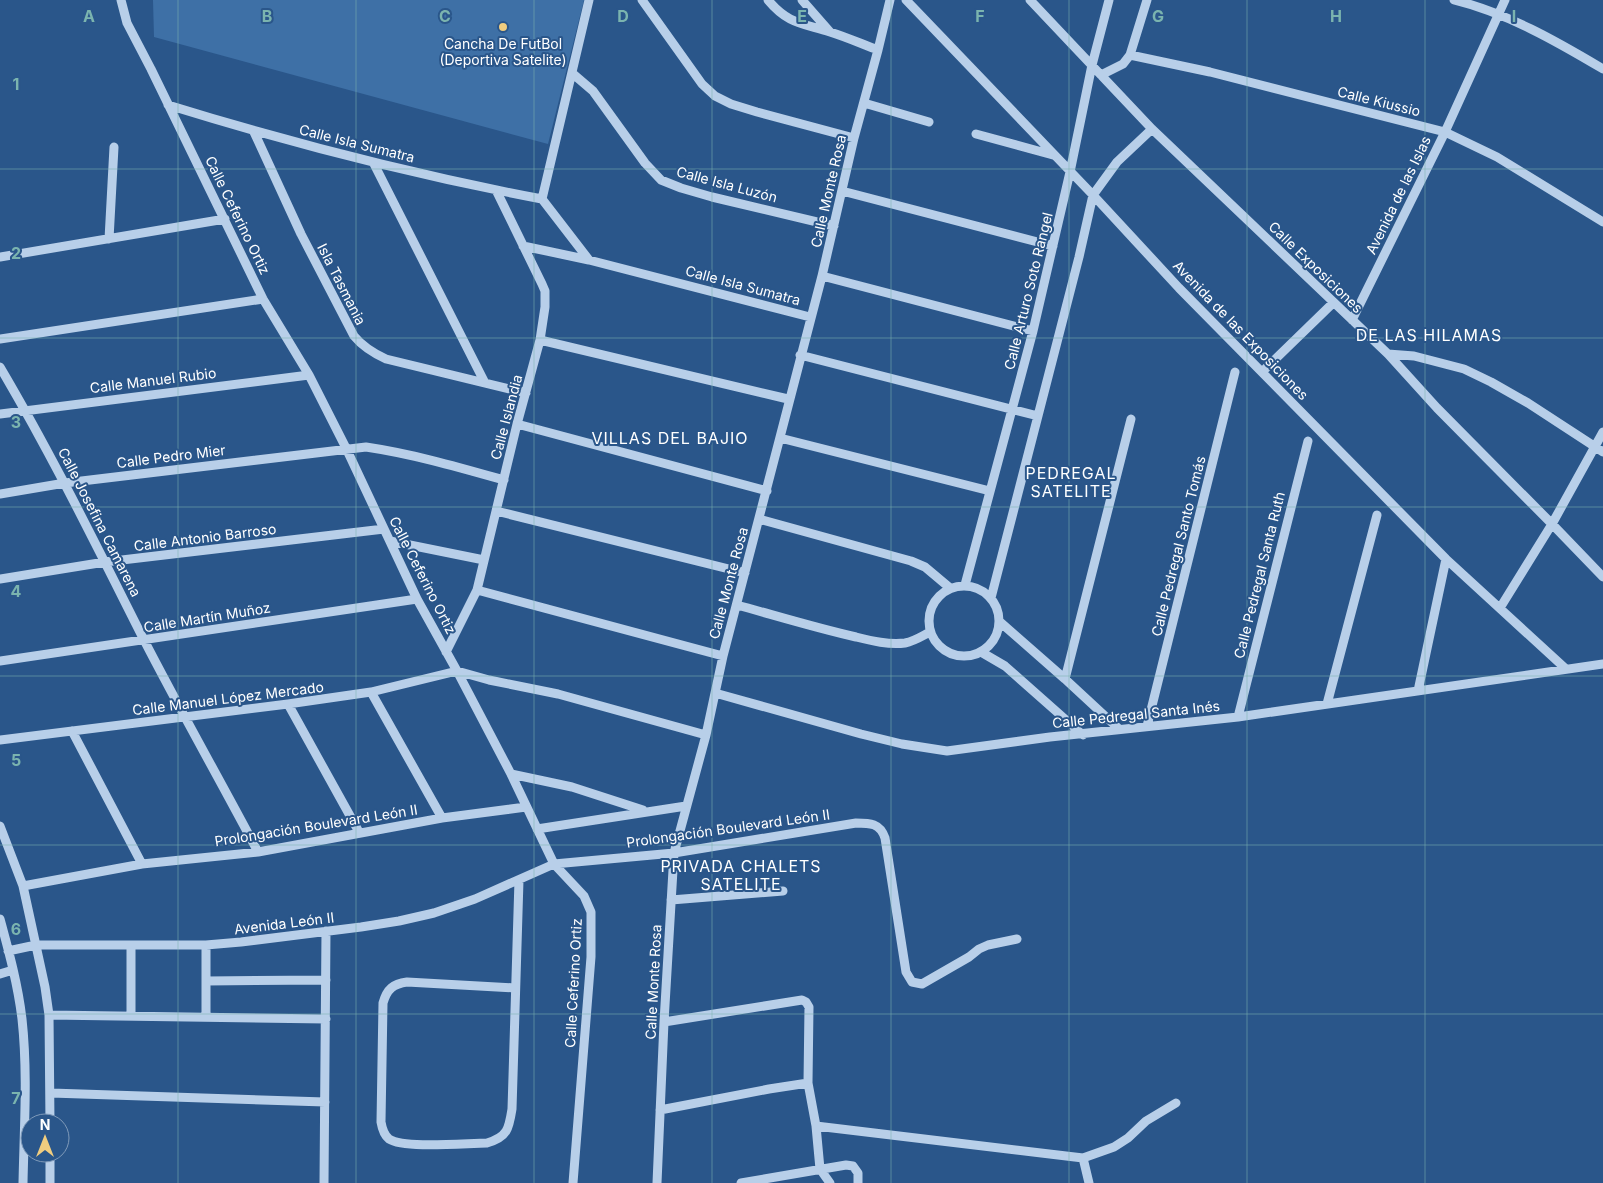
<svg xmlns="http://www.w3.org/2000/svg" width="1603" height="1183" viewBox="0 0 1603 1183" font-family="Inter,sans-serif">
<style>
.green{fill:#3e70a6}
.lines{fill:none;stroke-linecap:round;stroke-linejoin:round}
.minor{stroke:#b8cfe9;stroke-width:9}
.grid{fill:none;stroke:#7bb4af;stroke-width:1;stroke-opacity:0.55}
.poi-dot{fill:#f0cd7f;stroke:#2a568a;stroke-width:2}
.labels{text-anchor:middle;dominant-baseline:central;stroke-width:4;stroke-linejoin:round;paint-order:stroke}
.poi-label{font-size:14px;fill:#fff;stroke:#2a568a}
.street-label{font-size:14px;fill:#fff;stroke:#2a568a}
.quarter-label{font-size:16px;letter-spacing:1px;fill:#fff;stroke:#2a568a}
.grid-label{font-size:16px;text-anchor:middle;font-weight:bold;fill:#7bb4af;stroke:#2a568a;stroke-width:4;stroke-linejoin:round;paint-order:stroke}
</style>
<rect width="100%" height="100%" fill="#2a568a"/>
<!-- green -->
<path class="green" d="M153 0H584L548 144 154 37Z"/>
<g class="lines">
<!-- minor -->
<path class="minor" d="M121 0 127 23 151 69 263 299 309 375 346 448 417 599 457 671 511 774 554 864 584 896 591 912V957L573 1183
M642 0 702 84 715 96 731 104 757 112 854 138
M768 0C788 24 802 23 830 32 846 37 862 44 878 50
M802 0 830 32
M906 0 1093 195 1179 288 1446 559 1566 669
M1030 0 1152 129 1388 354 1437 408 1552 524 1603 577
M1454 0C1507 13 1556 41 1603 69
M1130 55 1210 72 1445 132 1497 157 1603 222
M572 73 593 91 645 163 661 180 681 188 712 197 834 226
M1101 75 1123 64 1130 55 1147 0
M864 103 929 122
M168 105C291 143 416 175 542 199
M254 132 301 234 354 336C363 347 373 353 386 359L526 393
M976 134 1053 155
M373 162 485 383
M842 191 1053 246
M542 199 589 0
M542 199 589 260
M109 239 114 147
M523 246 589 260 810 317
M0 257 225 219
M822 276 1033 331
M1352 320 1445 132 1505 0
M0 339 263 299
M540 340 788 399
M1388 354 1414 356 1464 369 1491 382 1528 403 1603 452
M800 355 1038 416
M0 367C52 455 97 547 143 638 180 710 220 780 258 852
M1262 372 1333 303
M0 414 309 375
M517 424 767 491
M780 438 990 491
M0 494 65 483 366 447C413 454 458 467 504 480
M496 511 745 573
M759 519 911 561 925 567 950 588
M390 541 484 560
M0 579 105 562 384 529
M965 585 1033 331 1070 172 1092 65 1109 0
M929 621a35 35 0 1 1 70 0a35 35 0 1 1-70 0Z
M477 590 723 656
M991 598 1079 257 1093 195 1117 162 1152 129
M737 605C777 616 816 628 856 637 872 641 889 645 905 643 915 641 922 636 930 632
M1500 608 1552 524 1603 432
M1000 622 1065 679 1119 729
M446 652 477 590 517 424 540 340 545 307V291L542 284 496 190
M981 652 1005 666 1083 735
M0 661 417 599
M1065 679 1131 419
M1418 691 1446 559
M371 692 442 818
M715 693 861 734 902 744 947 751 1050 737 1238 717 1603 664
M288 704 359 832
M1327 704 1377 515
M1238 717 1308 441
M1147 726 1235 372
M72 731 142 864
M0 740 288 704 371 692 457 671 489 680 558 694 706 735
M511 774 572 787 643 810
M0 826 23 886 45 987 49 1015 50 1123
M537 829 686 806
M23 886 142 864 258 852 442 818 526 807
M671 900 783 891
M0 919C9 952 18 985 22 1019 28 1074 24 1129 23 1183
M131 945V1016
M206 945V1017
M8 951 36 945H206L241 942 361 927 399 921 434 913 475 899 554 864 674 853 856 823C870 823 880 823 885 838L906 972 912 982 922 984 969 957 979 949 988 945 1017 939
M0 974 13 970
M206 981 326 980
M515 988 407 982C393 984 387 989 383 1003L381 1122C382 1128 384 1135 389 1139 404 1149 467 1143 487 1143 508 1137 509 1128 512 1109L519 880
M49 1015 326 1019
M664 1022 802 1000 806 1002 809 1007 808 1083 816 1126 820 1169 830 1183
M51 1093 325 1102
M660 1110 769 1089 808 1083
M816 1126 1083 1158
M50 1183V1153
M324 1183 326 931
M657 1183 664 1022 674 853 706 735 723 656 822 276 854 138 878 50 890 0
M741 1183 846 1165 853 1166 858 1173V1183
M1089 1183 1083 1158 1114 1147 1128 1138 1146 1121 1176 1103"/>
</g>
<!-- grid -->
<path class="grid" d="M178 0V1183M356 0V1183M534 0V1183M712 0V1183M891 0V1183M1069 0V1183M1247 0V1183M1425 0V1183M0 169H1603M0 338H1603M0 507H1603M0 676H1603M0 845H1603M0 1014H1603"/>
<!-- markers -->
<circle class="poi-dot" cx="503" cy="27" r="5"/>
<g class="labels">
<!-- poi labels -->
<g class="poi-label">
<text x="503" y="43">Cancha De FutBol<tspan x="503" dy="16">(Deportiva Satelite)</tspan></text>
</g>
<!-- street labels -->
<g class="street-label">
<text transform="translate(1379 101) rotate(14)">Calle Kiussio</text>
<text transform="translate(357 143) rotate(14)">Calle Isla Sumatra</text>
<text transform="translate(727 184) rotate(15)">Calle Isla Luzón</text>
<text transform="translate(828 191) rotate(-77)">Calle Monte Rosa</text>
<text transform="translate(1398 195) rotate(-64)">Avenida de las Islas</text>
<text transform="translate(238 215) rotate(64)">Calle Ceferino Ortiz</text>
<text transform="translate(1316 267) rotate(44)">Calle Exposiciones</text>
<text transform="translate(342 284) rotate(63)">Isla Tasmania</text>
<text transform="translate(743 285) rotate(15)">Calle Isla Sumatra</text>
<text transform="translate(1028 291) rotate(-76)">Calle Arturo Soto Rangel</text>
<text transform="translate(1241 330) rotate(46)">Avenida de las Exposiciones</text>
<text transform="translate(153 380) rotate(-7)">Calle Manuel Rubio</text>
<text transform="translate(506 417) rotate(-75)">Calle Islandia</text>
<text transform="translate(171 456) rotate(-7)">Calle Pedro Mier</text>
<text transform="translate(100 522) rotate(63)">Calle Josefina Camarena</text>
<text transform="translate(205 537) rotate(-7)">Calle Antonio Barroso</text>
<text transform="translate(1178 546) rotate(-76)">Calle Pedregal Santo Tomás</text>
<text transform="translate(423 575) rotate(63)">Calle Ceferino Ortiz</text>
<text transform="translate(1259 575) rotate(-76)">Calle Pedregal Santa Ruth</text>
<text transform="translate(728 583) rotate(-75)">Calle Monte Rosa</text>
<text transform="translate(207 617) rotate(-9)">Calle Martín Muñoz</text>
<text transform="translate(228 698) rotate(-7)">Calle Manuel López Mercado</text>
<text transform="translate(1136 714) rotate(-6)">Calle Pedregal Santa Inés</text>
<text transform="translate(316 825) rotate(-9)">Prolongación Boulevard León II</text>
<text transform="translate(728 828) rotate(-8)">Prolongación Boulevard León II</text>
<text transform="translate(284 923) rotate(-7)">Avenida León II</text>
<text transform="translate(653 982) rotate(-87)">Calle Monte Rosa</text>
<text transform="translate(573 983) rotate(-87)">Calle Ceferino Ortiz</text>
</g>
<!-- quarter labels -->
<g class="quarter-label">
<text x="1429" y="335">DE LAS HILAMAS</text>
<text x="670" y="438">VILLAS DEL BAJIO</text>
<text x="1071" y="473">PEDREGAL<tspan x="1071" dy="18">SATELITE</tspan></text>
<text x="741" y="866">PRIVADA CHALETS<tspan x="741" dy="18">SATELITE</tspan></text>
</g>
</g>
<g class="grid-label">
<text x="89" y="22">A</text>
<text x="267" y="22">B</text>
<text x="445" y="22">C</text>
<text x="623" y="22">D</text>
<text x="802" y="22">E</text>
<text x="980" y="22">F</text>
<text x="1158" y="22">G</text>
<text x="1336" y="22">H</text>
<text x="1514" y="22">I</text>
<text x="16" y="90">1</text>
<text x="16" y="259">2</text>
<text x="16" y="428">3</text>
<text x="16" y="597">4</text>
<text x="16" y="766">5</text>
<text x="16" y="935">6</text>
<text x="16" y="1104">7</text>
</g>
<!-- north arrow -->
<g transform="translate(45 1138)"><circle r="24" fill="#2a568a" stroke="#7f9ab9"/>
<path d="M0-4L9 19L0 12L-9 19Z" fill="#f0cd7f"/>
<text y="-8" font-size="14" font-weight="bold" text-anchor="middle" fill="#ffffff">N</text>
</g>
</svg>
